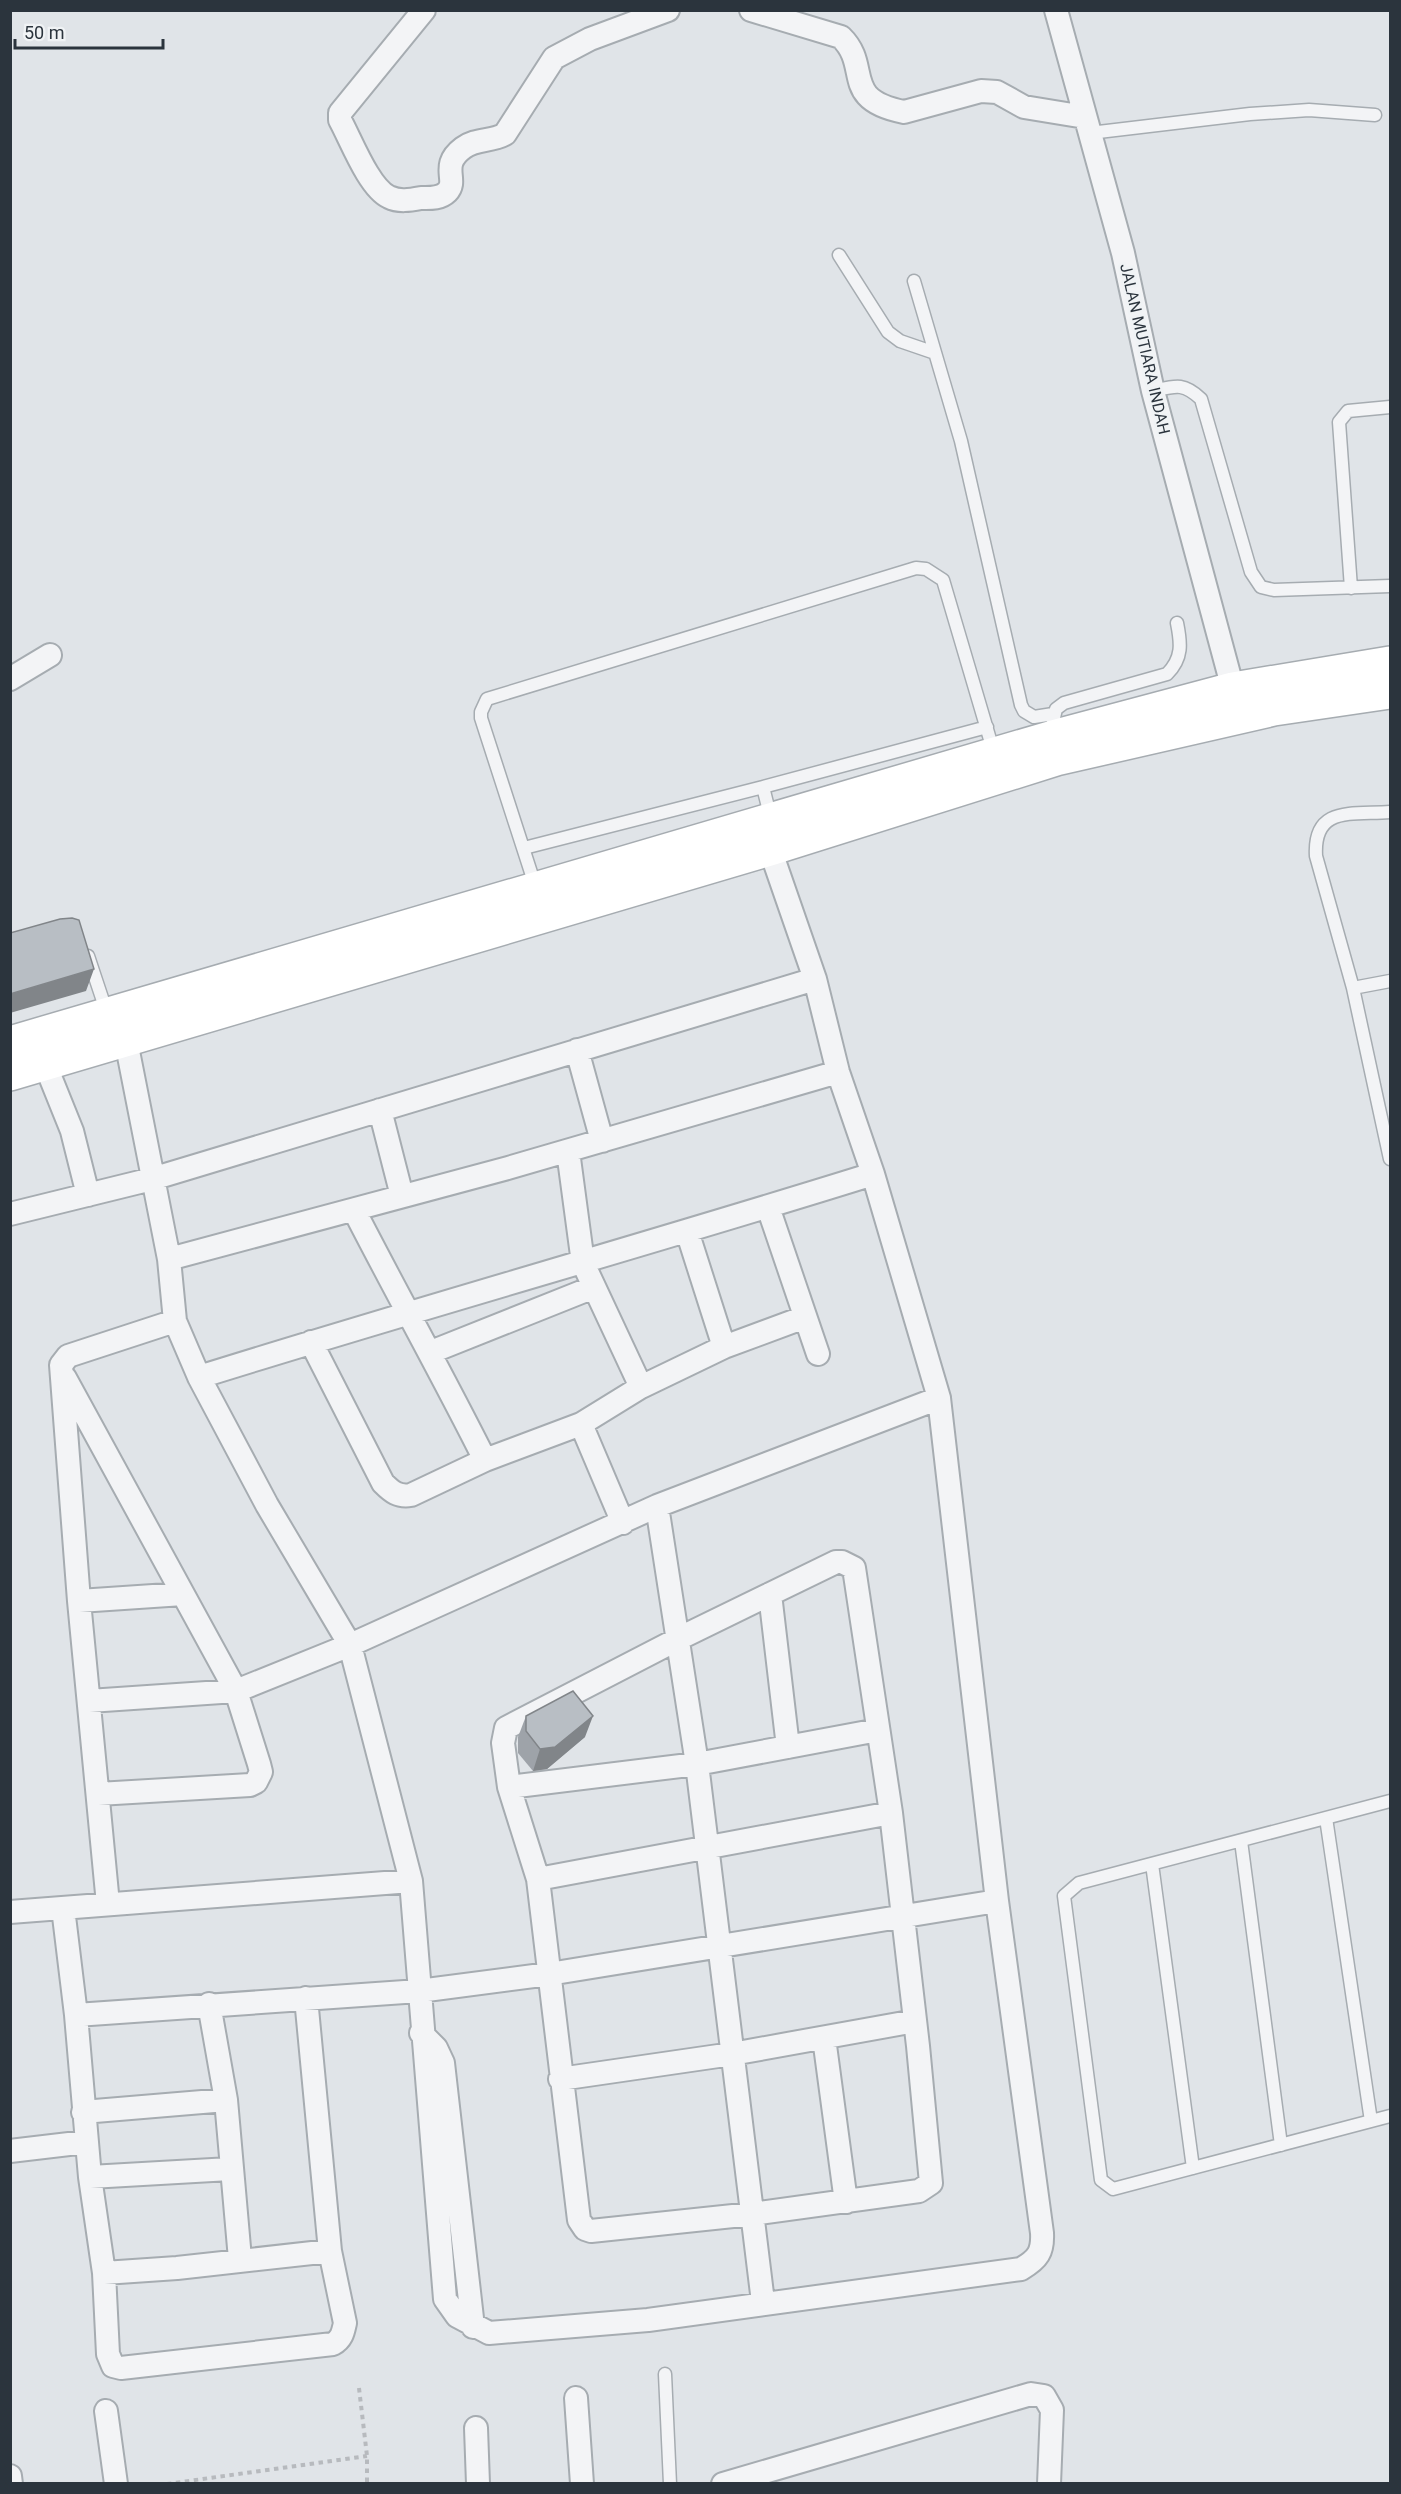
<svg xmlns="http://www.w3.org/2000/svg" width="1401" height="2494" viewBox="0 0 1401 2494" font-family="Roboto,sans-serif">
<style>
.lines{fill:none;stroke-linecap:round;stroke-linejoin:round}
.service-casing{stroke:#a6acb1;stroke-width:15}
.minor-casing{stroke:#a6acb1;stroke-width:26}
.secondary-casing{stroke:#a6acb1;stroke-width:36}
.path{stroke:#b7babe;stroke-width:4;stroke-dasharray:4.5 4.5;stroke-linecap:butt}
.service{stroke:#f3f4f6;stroke-width:12}
.minor{stroke:#f3f4f6;stroke-width:22}
.secondary{stroke:#fff;stroke-width:33}
.wall{fill:#9ea3a9}
.shaded-wall{fill:#818589}
.building{fill:#b8bec4;stroke:#818589;stroke-width:1.5}
.labels{text-anchor:middle;dominant-baseline:central;stroke-width:6;stroke-linejoin:round;paint-order:stroke}
.street-label{font-size:16px;fill:#2b343d;stroke:#f0f3f5}
</style>
<rect width="100%" height="100%" fill="#e0e4e8"/>
<g class="lines">
<!-- service casing -->
<g class="service-casing">
<path id="service" d="M1090 133 1250 114 1309 110 1375 115
M839 255 888 332 900 341 935 353
M914 281 961 441 1021 705 1024 711 1034 717 1053 714
M1153 391C1175 386 1183 382 1201 399L1251 572 1261 587 1274 590 1390 586
M1351 588 1339 422 1348 411 1390 407
M1053 722 1056 709 1064 703 1167 674C1183 658 1181 643 1177 623
M763 787 987 727
M1390 812C1353 815 1313 805 1316 856L1353 988 1390 1159
M524 848 763 787 771 819
M536 888 481 718V712L487 699 916 568 926 569 943 580 994 753
M88 956 107 1013
M1353 988 1390 981
M1390 1801 1079 1883 1064 1896 1101 2180 1113 2189 1390 2116
M1326 1818 1371 2121
M1241 1841 1281 2145
M1152 1864 1193 2168
M665 2374 670 2484"/>
</g>
<!-- minor casing -->
<g class="minor-casing">
<path id="minor" d="M424 10 340 113V120C351 140 369 188 389 197 399 202 410 200 421 198 429 198 440 199 447 192 459 180 439 166 463 148 476 138 492 142 505 134L554 58 590 39 668 10
M751 10 841 37C872 67 839 99 904 112L981 91 997 92 1024 107 1085 117
M1056 10 1123 253 1153 391 1233 689
M10 679 50 655
M126 1041 169 1259 175 1321 199 1377 267 1505 350 1645 411 1881 445 2299 457 2316 489 2333 648 2320 1021 2269C1038 2259 1043 2252 1042 2233L997 1901 939 1398 873 1174 838 1072 815 979 770 849
M577 1050 602 1141
M45 1064 72 1131 88 1195
M380 1110 402 1196
M568 1151 583 1263 641 1387
M768 1207 818 1354
M354 1210C397 1294 443 1376 485 1460
M10 1214 152 1179 815 979
M687 1231 724 1347
M169 1259 508 1168 838 1072
M311 1342 383 1483C392 1492 398 1497 411 1495L485 1460 581 1424 641 1387 724 1347 805 1317
M431 1352 594 1287
M199 1377C423 1307 649 1244 873 1174
M65 1378 236 1691 89 1701
M581 1424 623 1523
M657 1506 697 1764 763 2302
M836 1562H842L854 1568 891 1813 918 2046 931 2183 919 2191 752 2214 591 2231 585 2229 579 2220 538 1879 509 1787 503 1743 506 1728 680 1638Z
M770 1594 788 1747
M79 1601 183 1594
M509 1787 697 1764 878 1730
M98 1794 250 1785 256 1782 261 1772 259 1764 236 1691 350 1645 657 1506 939 1398
M538 1879 891 1813
M108 1904 79 1601 61 1365 68 1356 175 1321
M63 1908 76 2015 419 1991 549 1974 997 1901
M10 1912 411 1881
M209 2004 226 2100 240 2259
M76 2015 90 2177 104 2273 108 2354 113 2366 121 2368 333 2344C342 2339 343 2332 345 2323L330 2251 306 1998
M421 2033 436 2048 443 2063 473 2327
M824 2038 846 2202
M560 2079 732 2054 915 2021
M83 2112 226 2100
M10 2151 86 2142
M90 2177 230 2169
M104 2273 177 2268 330 2251
M576 2398 582 2484
M106 2411 116 2484
M476 2428 478 2484
M10 2476 11 2484
M723 2484 1031 2394 1044 2396 1052 2410 1049 2484"/>
</g>
<!-- secondary casing -->
<g class="secondary-casing">
<path id="secondary" d="M10 1043 1053 737 1233 689 1390 663
M10 1074 770 849 1056 759 1274 709 1390 692"/>
</g>
<!-- path -->
<path class="path" d="M359 2388 367 2456V2484
M167 2484 367 2456"/>
<!-- service -->
<use href="#service" class="service"/>
<!-- minor -->
<use href="#minor" class="minor"/>
<!-- secondary -->
<use href="#secondary" class="secondary"/>
</g>
<!-- wall -->
<path class="wall" d="M526 1716 585 1737 547 1769 533 1771 518 1753V1737Z"/>
<!-- shaded-wall -->
<path class="shaded-wall" d="M94 969 86 991 10 1013V994Z
M593 1716 585 1737 547 1769 533 1771 540 1749Z"/>
<!-- building -->
<path class="building" d="M72 918 79 920 94 969 10 994V933L60 919Z
M573 1691 593 1716 555 1747 540 1749 526 1731V1716Z"/>
<g class="labels">
<!-- street labels -->
<g class="street-label">
<text transform="translate(1145 349) rotate(77)">JALAN MUTIARA INDAH</text>
</g>
</g>
<!-- border -->
<rect width="1401" height="2494" fill="none" stroke="#2b343d" stroke-width="24"/>
<!-- scale -->
<path d="M15 39v9h148v-9" fill="none" stroke="#2b343d" stroke-width="3"/>
<text x="24" y="39" font-size="18" fill="#2b343d" stroke="#f0f3f5" stroke-width="4.5" paint-order="stroke">50 m</text>
</svg>
